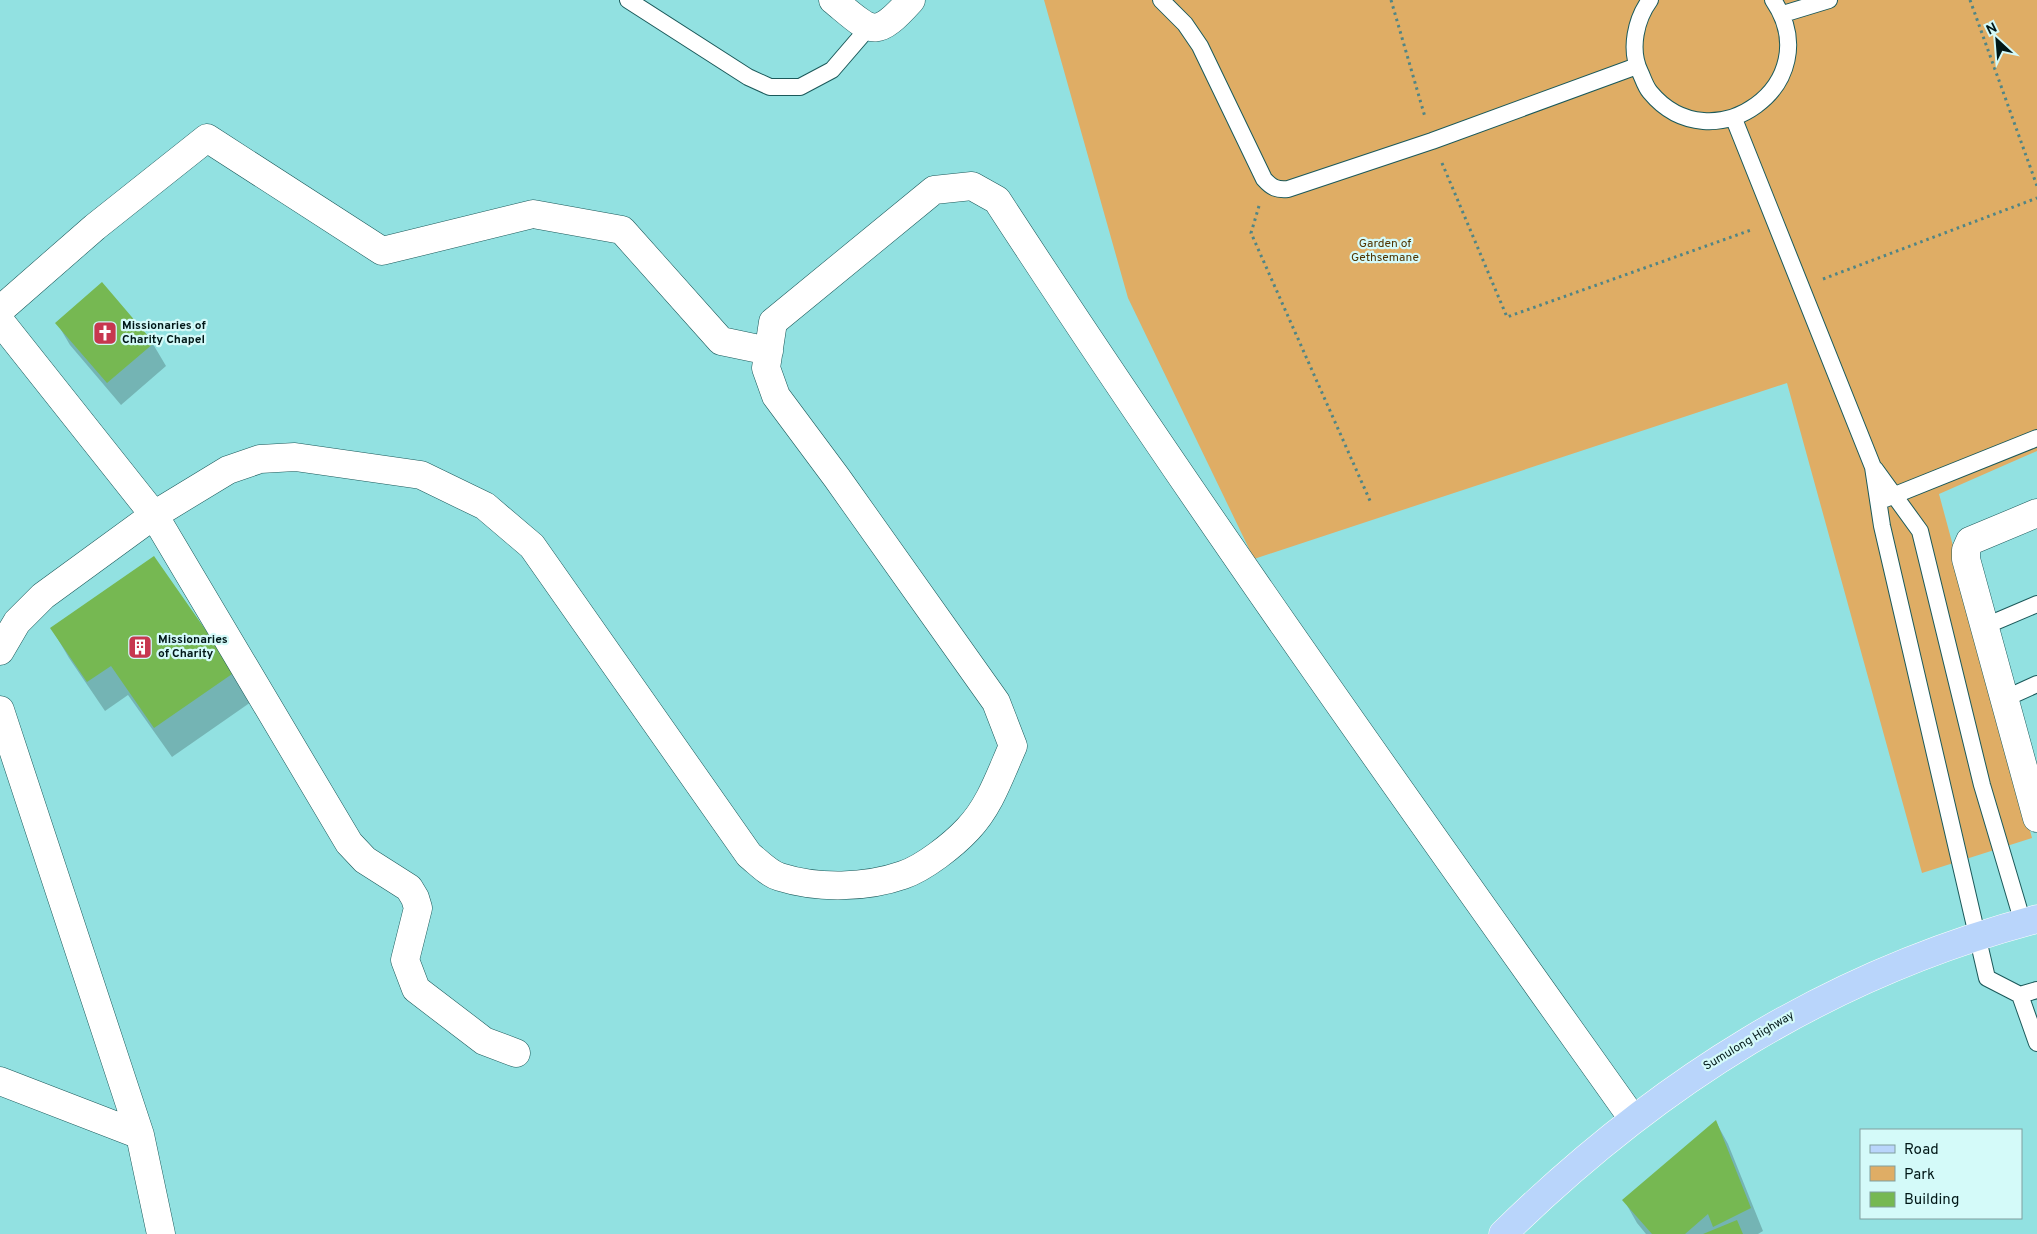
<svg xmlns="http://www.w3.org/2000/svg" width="2037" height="1234" viewBox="0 0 2037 1234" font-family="Overpass,sans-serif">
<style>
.green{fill:#dfad65}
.shadow{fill:#0003}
.building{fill:#76b852}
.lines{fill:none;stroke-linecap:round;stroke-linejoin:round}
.service-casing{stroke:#1b595a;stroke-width:18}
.minor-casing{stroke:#1b595a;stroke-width:29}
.primary-casing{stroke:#fff;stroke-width:29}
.path{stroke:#508585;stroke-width:3;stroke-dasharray:2.5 4;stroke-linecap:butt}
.service{stroke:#fff;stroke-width:16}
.minor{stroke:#fff;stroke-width:28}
.primary{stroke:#b9d5fb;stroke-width:28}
.labels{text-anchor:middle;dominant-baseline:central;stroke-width:4.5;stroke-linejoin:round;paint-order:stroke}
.park-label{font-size:12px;fill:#503401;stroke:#d4faf9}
.poi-label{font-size:12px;font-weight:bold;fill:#011717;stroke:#d4faf9;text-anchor:start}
.street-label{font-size:12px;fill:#011717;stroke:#d4faf9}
</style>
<rect width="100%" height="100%" fill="#92e1e1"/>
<!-- green -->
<path class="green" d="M1044 0H2037V451L1939 494 2032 838 1922 873 1787 383 1254 559 1128 298Z"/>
<!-- shadow -->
<path class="shadow" d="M57 323 153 344 166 366 121 405 70 345Z
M52 629 234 673 251 702 172 757 128 695 105 711 69 658Z
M1716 1122 1728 1144 1763 1231 1758 1234H1646L1637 1223 1624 1200Z"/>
<!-- building -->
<path class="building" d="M102 282 154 343 107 383 55 323Z
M154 556 235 672 154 728 111 666 87 682 50 628Z
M1716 1120 1751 1208 1713 1227 1708 1214 1685 1234H1652L1622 1200Z
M1737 1220 1743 1234H1703Z"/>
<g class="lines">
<!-- service casing -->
<g class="service-casing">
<path id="service" d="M628 0 748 77 770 87H800L832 70 869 27
M1161 0 1185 24 1200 46 1264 179C1272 188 1277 190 1288 189L1432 141 1637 66
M1650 0C1636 19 1629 49 1640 72 1643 78 1645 86 1650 92 1712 167 1830 83 1773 0
M1783 14 1829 0
M1734 119 1873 467 1882 526 1987 978 2020 995 2037 990
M1875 469 1920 531 1982 785 2023 923
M1885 499 2037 438
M1983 627 2037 604
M2004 699 2037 684
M2020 995 2037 1043"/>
</g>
<!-- minor casing -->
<g class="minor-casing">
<path id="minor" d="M833 0C872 32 874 41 911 0
M0 310 95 227 207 138 382 251 533 214 622 230 721 341 769 351
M0 321 154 515 349 843 365 860 409 888 415 898 418 908 405 960 416 989 484 1041 516 1053
M2037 513 1970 541 1966 550V559L2037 818
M0 651 17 622 43 596 154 515 228 470 260 459 295 457 421 475 485 506 532 546 749 855C758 862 769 874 780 877 818 889 866 888 903 875 924 868 953 845 968 829 990 806 1000 775 1013 746L996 702 837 478 776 396 766 368 773 322 934 190 972 186 997 200C1200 512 1417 815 1633 1119
M0 710 140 1135 161 1234
M0 1081 140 1135"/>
</g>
<!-- primary casing -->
<g class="primary-casing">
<path id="primary" d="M1503 1234C1656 1084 1828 974 2037 919"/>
</g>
<!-- path -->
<path class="path" d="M1391 0 1425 117
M1970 0 2037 186
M1442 163 1507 317 1751 230
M1259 206 1251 233 1371 503
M1823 279 2037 198"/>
<!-- service -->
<use href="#service" class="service"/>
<!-- minor -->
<use href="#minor" class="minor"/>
<!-- primary -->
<use href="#primary" class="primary"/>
</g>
<!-- icons -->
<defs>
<g id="church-square" transform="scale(1.25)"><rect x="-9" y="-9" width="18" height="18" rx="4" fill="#c7374f" stroke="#d4faf9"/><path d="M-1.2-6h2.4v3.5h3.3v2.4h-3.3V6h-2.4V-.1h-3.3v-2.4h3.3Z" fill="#fff"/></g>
<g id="building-square" transform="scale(1.25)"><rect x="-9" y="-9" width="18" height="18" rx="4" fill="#c7374f" stroke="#d4faf9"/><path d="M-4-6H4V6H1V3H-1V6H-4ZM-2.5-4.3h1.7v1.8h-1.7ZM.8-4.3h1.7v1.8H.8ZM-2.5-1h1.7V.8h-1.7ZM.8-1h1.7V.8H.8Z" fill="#fff"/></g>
</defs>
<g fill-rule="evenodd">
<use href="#church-square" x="105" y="333"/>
<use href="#building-square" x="140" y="647"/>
</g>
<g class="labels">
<!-- park labels -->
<g class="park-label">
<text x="1385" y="244">Garden of<tspan x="1385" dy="14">Gethsemane</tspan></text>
</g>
<!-- poi labels -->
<g class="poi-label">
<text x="122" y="326">Missionaries of<tspan x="122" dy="14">Charity Chapel</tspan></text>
<text x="158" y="640">Missionaries<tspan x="158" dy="14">of Charity</tspan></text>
</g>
<!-- street labels -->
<g class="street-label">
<text transform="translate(1749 1041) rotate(-31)">Sumulong Highway</text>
</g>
</g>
<!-- legend -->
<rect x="1860" y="1129" width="162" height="90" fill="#d4faf9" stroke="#809f9f"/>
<rect x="1870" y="1145" width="25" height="8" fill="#b9d5fb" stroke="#809f9f"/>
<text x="1904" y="1154" font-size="15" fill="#011717">Road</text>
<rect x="1870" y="1166" width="25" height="15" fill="#dfad65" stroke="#809f9f"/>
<text x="1904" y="1179" font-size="15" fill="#011717">Park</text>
<rect x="1870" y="1192" width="25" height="15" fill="#76b852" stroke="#809f9f"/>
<text x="1904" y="1204" font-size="15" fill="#011717">Building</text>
<!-- north arrow -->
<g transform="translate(1997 40) rotate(334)" stroke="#d4faf9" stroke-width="4" paint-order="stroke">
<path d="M0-4L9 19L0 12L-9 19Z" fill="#011717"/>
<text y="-8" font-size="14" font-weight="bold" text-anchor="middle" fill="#011717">N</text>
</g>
</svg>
